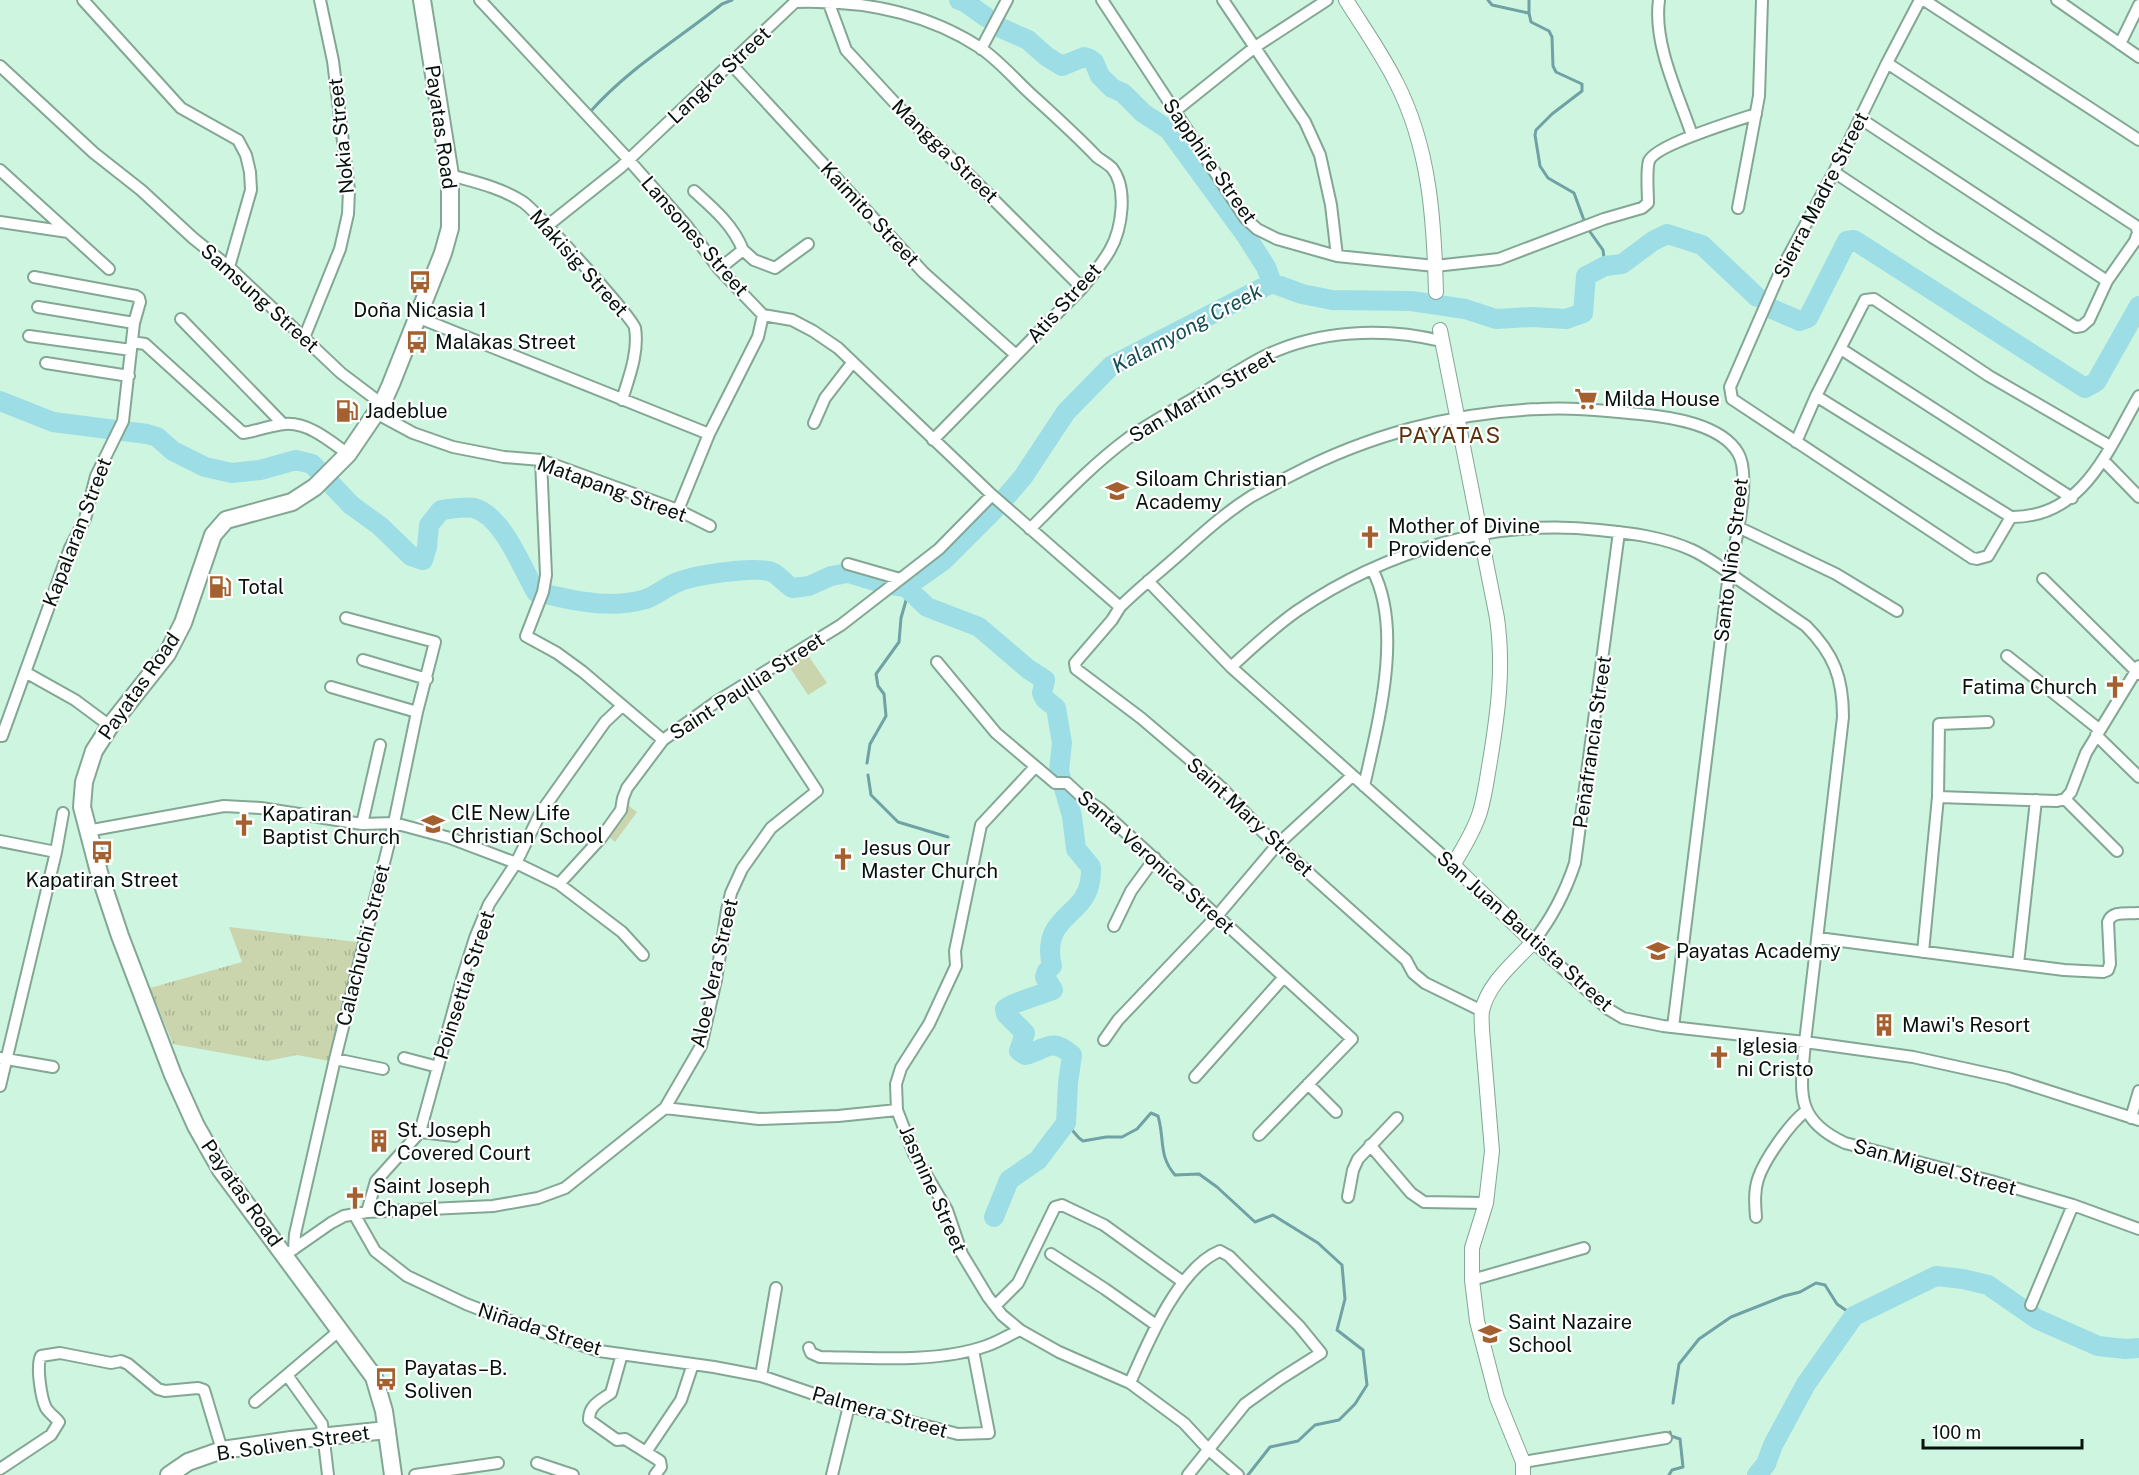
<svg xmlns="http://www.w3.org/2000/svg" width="2139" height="1475" viewBox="0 0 2139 1475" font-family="'Public Sans',sans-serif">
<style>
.grass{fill:url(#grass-tufts)}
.garden{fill:#cad4ad}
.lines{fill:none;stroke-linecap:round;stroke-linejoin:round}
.stream{stroke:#6fa1a5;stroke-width:3}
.river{stroke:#9ddee6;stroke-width:20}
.minor-casing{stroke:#83a794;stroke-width:14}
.tertiary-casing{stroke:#83a794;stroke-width:16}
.primary-casing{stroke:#83a794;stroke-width:20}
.minor{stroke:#fff;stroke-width:10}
.tertiary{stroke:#fff;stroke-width:14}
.primary{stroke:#fff;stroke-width:16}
.labels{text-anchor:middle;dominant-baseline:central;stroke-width:4.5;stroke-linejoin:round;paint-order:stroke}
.street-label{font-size:20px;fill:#05130c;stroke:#fff}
.poi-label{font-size:20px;fill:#05130c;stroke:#fff;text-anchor:start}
.water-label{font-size:21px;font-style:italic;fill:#154e54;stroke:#fff}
.quarter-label{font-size:22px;letter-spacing:1.5px;fill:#5d310c;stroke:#fff}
</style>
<defs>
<pattern id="grass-tufts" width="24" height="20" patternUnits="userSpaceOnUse" patternTransform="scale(1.5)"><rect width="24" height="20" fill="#cad4ad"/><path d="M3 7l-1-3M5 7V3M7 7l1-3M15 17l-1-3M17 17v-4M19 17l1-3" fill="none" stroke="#acb594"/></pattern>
</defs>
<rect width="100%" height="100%" fill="#cef5e0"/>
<!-- grass -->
<path class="grass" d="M229 927 357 942 329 1061 297 1055 267 1061 173 1044 150 988 242 962Z"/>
<!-- garden -->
<path class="garden" d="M805 651 827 683 808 695 787 663Z
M625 803 637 812 615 842 603 832Z"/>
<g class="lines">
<!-- stream -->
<path class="stream" d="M1488 0 1492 5 1528 13
M1529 0V13L1531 22 1549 31 1552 37 1553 66 1556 72 1582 84V91L1552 114 1536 130 1535 135 1540 166 1548 178 1574 193 1585 223
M590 112C629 68 677 40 722 4L732 0
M1588 229 1603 250 1605 266
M867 763 870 744 886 716 884 694 878 686 876 674 899 642 901 618 907 597 906 587
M868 775 871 795 898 822 948 837
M1066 1123 1079 1138 1083 1141 1106 1137H1122L1137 1129 1151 1113 1158 1116C1165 1140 1158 1155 1175 1175L1199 1174 1217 1187 1255 1222 1273 1215 1318 1243 1342 1265 1345 1299 1337 1330 1363 1350 1367 1385 1355 1404 1339 1420 1315 1425 1298 1441 1270 1447 1248 1475
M1673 1403 1679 1364 1699 1339 1731 1317 1784 1296 1800 1292 1816 1283 1825 1285 1837 1304 1854 1316
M1669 1475 1672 1470 1683 1467 1680 1439 1671 1436 1670 1432"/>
<!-- river -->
<path class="river" d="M959 0 965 2 986 17
M1001 28 1028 40 1046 56 1062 66 1084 57 1090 59 1094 62 1100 76 1112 88 1123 93 1143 113 1169 130 1245 234 1266 267 1272 283
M1772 309 1800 321 1808 318 1847 241 1854 240 2085 388 2096 382 2139 306
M0 401 53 422 147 434 157 437 173 451 205 467 232 473 260 470 296 460 312 464 351 505 380 526 411 556 423 560 427 547 429 525 441 510C451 509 465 506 474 508 503 516 522 568 536 592 572 600 608 610 646 599 657 595 667 586 678 582 695 575 759 565 774 573 780 577 786 584 792 588L809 586 831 576 848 573 885 584 906 587 944 560 994 510
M1005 498 1023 477 1066 412 1111 366 1272 283 1302 294 1332 300 1411 301 1465 309 1496 319 1532 317 1566 319 1583 313 1586 276 1605 266 1622 264 1653 241 1667 234 1702 245 1757 297
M906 587 927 607 979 627 1028 669 1045 680 1042 693 1045 699 1056 708 1062 743 1059 771 1072 816 1076 849 1091 867C1091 872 1091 877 1090 881 1085 917 1040 916 1052 966L1047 971 1045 977 1053 990C1043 994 1009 1004 1005 1009L1006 1014 1025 1033 1019 1051 1025 1055C1047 1049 1051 1037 1072 1055L1068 1083 1066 1123 1038 1160 1009 1180 994 1217
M1757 1475 1766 1464 1773 1445 1806 1384 1854 1316 1936 1276 1963 1279 1988 1285 2037 1319 2098 1346 2125 1349 2139 1348"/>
<!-- minor casing -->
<g class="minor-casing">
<path id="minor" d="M83 0 181 108 238 140 246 155 250 172 251 190 229 267
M480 0 628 159 686 225 719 269 763 315 792 320 813 331 838 348 992 495 1120 607
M1102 0 1245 218 1257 229 1277 239 1337 256 1435 266 1499 259 1604 219 1642 208 1648 203C1648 192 1646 170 1649 161 1655 145 1738 120 1756 114
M1223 0 1305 122 1320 155 1331 205 1337 256
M1659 0C1653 44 1678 94 1692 135
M1920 0 1887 63 1834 172 1781 270 1730 387 1732 399 1972 558 1977 559 1988 556 2011 517
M1924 0 2139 140
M2057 0 2139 57
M828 1 846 50 918 128 963 169 1082 288
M2120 44 2139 5
M981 49 1007 0
M731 64 924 273 1016 355
M0 66 94 153 141 190 193 238 229 267 341 373 382 404
M1175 111 1255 47 1327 0
M1861 119 2107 281
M0 170 109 269
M1834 172 1932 237 2076 327 2082 326 2089 320 2107 281 2135 241 2138 232 2136 226 1887 63
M450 175C475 182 502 188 523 202 536 211 634 319 635 328 639 352 629 377 622 400
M694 191C714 209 733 225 743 250L719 269
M1738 208 1759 96 1762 0
M0 222 68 232
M547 226 621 167 795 2C860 0 925 12 979 47 999 60 1016 81 1034 97 1055 116 1077 136 1097 157 1101 160 1108 164 1112 168 1128 188 1122 229 1110 250 1102 264 1092 276 1082 288L933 440
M743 250 754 260 775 268 808 244
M38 307 134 323
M417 317 709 434
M181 319 283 424
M29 336 131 350
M304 338 340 249 348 214 349 190 333 61 320 0
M132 342 145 344 243 433C257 431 271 425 285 424 308 422 330 441 348 454
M1841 349 2072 498
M46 363 129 376
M1816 396 2011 517
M376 413 413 433 453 447 504 457 541 460 678 510 710 526
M814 423 825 398 852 363
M1796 442 1816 396 1865 300 1874 299 1989 376 2110 446
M541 460 546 575 543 592 526 636 557 653 583 672 663 740
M2103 460 2139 497
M678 510 709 434 758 337 763 315
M2011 517C2084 518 2108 449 2139 396
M1738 527 1836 574 1897 611
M1030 529C1061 498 1092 465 1127 439 1150 423 1176 409 1201 394 1221 382 1242 368 1263 357 1316 330 1384 327 1441 341
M1619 532 1575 863C1565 893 1553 917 1533 942L1608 1009 1623 1018 1663 1026 1805 1042 1913 1057 2008 1078 2139 1120
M848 564 900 579
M2043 579 2139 674
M1148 581 1231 667 1453 865
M2007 656 2100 730
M363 660 427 679
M937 662 996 733 1055 783H1067L1082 797 1100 809 1352 1039 1259 1135
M1231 667C1252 648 1274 627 1297 611 1385 551 1493 518 1599 530 1631 533 1663 537 1692 550 1709 558 1724 569 1739 580 1761 595 1784 611 1806 626 1834 654 1843 678 1843 717L1805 1042C1801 1091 1793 1119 1845 1143L1991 1181 2073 1205 2139 1229
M25 672 75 700 110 726
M331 687 417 712
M2096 735 2139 777
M0 736H2L70 548 85 519 96 476 123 421 134 323 140 302 139 298 136 296 34 277
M1035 767 981 825 955 951 956 966 929 1024 901 1068 896 1084 897 1110 914 1154 947 1210 962 1254 988 1297 1002 1315 1020 1330 1059 1352 1130 1383 1184 1423 1209 1450 1238 1475
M1364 786C1378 723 1404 629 1372 569
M1938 797 2057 801 2065 799 2071 792 2086 753 2139 666
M2065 799 2117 851
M362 824 380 745
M87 831 224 806 261 808 362 824 394 823 450 838 516 863 559 884 622 932 643 955
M0 841 56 852
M559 884 601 838 621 810 623 798 627 788 663 740 716 702 841 625 939 549 992 495
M1114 926 1131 891 1155 858
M1818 938 2064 970 2103 972 2108 970 2110 964 2108 922C2112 910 2128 914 2139 913
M1923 952 1938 797 1939 724 1988 722
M2018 964 2036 800
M1482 1011 1425 983 1413 973 1406 960 1263 832 1222 788 1195 764 1141 718 1076 669 1075 663 1112 620 1120 607C1137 590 1156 575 1174 559 1199 537 1223 514 1252 496 1265 489 1278 482 1292 475 1368 435 1454 412 1540 409 1573 407 1607 411 1640 414 1670 417 1721 424 1738 453 1752 476 1735 546 1729 573L1673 1027
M1104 1040 1118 1020 1217 916 1277 845 1352 776
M0 1058 53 1067
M404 1058 438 1067
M335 1059 383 1069
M1195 1077 1284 977
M1308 1084 1336 1112
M0 1086 56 852 63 813
M665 1108 759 1119 838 1116 897 1110
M2131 1118 2139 1091
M420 1132 455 1136
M1370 1145 1411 1193 1424 1202 1486 1203
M1348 1197 1353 1170 1358 1159 1397 1118
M367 1212 376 1181 420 1132 462 979 475 938 489 904 516 863 541 812 605 722 622 706
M354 1214 375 1251 407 1276 466 1304 505 1319 599 1351 714 1367 761 1376 849 1406 958 1434 989 1433 973 1350
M1756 1217C1755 1204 1754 1191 1758 1179 1764 1160 1790 1123 1806 1111
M294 1249 295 1234 335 1059 394 823 417 712 435 642 346 618
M1051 1254 1105 1289 1156 1325
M285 1255 331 1223 344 1216 367 1212 493 1206 538 1198 565 1188 665 1108 701 1046 716 980 727 910 731 893 742 869 771 828 817 791 746 683
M1472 1280 1584 1248
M2031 1305 2073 1205
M995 1306 1018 1283 1053 1211 1055 1207 1062 1205 1104 1225 1183 1282
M809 1348 811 1353 820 1357C872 1358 938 1363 986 1346 998 1342 1009 1335 1020 1330
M622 1354 611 1393C600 1401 589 1405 589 1420L617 1440 625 1439 660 1461 661 1467 655 1475
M287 1375 322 1424 328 1475
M761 1376 776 1288
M1130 1383C1147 1344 1179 1267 1220 1251L1229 1256 1299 1326 1321 1353 1280 1379 1245 1404 1188 1475
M255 1402 340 1330
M646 1452 681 1400 693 1364
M1523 1462 1666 1438
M537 1463 573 1475
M0 1469 51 1435 59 1422C55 1417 49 1413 46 1408 41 1398 36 1366 41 1356L60 1353 111 1363 121 1361 128 1364 158 1389 165 1391 198 1388 204 1390 222 1450
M415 1475 498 1463
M832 1475 849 1406"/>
</g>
<!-- tertiary casing -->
<g class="tertiary-casing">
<path id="tertiary" d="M1346 0C1363 27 1382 54 1396 82 1430 148 1434 220 1436 292
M1440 330 1497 618C1504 668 1498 712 1490 761 1487 778 1485 795 1480 812 1474 831 1463 849 1453 865L1533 942C1515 962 1488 983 1482 1011 1481 1017 1482 1024 1482 1030L1492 1151 1486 1203 1472 1248V1280L1477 1321 1497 1398 1523 1462V1475"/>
</g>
<!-- primary casing -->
<g class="primary-casing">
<path id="primary" d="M169 1475 188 1462 222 1450 291 1440 387 1430
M393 1475 384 1411 374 1377 221 1170 196 1126 173 1075 120 936 100 876 82 807 84 782 94 751 110 726 167 654 183 623 213 535 226 520 292 502 315 487 348 454 382 404 391 384 443 253 450 228V175L422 0"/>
</g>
<!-- minor -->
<use href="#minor" class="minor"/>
<!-- tertiary -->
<use href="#tertiary" class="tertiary"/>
<!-- primary -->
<use href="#primary" class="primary"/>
</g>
<!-- icons -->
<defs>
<g id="bus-bare" transform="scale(1.8)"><path d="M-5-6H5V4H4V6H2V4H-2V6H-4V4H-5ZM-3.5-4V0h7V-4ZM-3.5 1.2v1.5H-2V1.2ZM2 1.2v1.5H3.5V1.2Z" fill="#a4612f" stroke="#fff" stroke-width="2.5" paint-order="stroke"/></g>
<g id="supermarket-bare" transform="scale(1.8)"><path d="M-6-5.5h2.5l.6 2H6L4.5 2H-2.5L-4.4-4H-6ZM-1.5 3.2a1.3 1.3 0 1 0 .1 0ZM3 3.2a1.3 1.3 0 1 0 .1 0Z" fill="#a4612f" stroke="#fff" stroke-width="2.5" paint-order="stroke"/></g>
<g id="fuel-bare" transform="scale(1.8)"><path d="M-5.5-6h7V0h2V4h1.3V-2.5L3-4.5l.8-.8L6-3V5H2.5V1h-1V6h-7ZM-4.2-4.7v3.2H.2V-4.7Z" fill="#a4612f" stroke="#fff" stroke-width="2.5" paint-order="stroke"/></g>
<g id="school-bare" transform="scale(1.8)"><path d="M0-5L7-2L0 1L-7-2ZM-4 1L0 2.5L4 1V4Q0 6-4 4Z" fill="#a4612f" stroke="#fff" stroke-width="2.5" paint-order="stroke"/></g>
<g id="church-bare" transform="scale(1.8)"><path d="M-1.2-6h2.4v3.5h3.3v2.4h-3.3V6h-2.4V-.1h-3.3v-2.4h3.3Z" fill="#a4612f" stroke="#fff" stroke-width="2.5" paint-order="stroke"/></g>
<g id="building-bare" transform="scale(1.8)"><path d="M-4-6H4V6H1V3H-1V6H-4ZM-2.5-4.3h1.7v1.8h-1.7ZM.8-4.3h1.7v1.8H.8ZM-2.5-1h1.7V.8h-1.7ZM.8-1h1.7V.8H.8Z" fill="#a4612f" stroke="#fff" stroke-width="2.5" paint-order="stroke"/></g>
</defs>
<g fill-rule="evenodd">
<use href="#bus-bare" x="420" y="282"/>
<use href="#bus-bare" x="417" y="342"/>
<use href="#supermarket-bare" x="1586" y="399"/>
<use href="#fuel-bare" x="347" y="411"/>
<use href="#school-bare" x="1117" y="491"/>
<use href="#church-bare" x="1370" y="537"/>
<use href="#fuel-bare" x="220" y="587"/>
<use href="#church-bare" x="2115" y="687"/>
<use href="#school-bare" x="433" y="824"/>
<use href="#church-bare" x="244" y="825"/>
<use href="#bus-bare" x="102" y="852"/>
<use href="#church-bare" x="843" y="859"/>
<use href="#school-bare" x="1658" y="951"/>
<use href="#building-bare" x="1884" y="1025"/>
<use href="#church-bare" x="1719" y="1057"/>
<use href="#building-bare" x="379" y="1141"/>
<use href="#church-bare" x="355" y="1198"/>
<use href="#school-bare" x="1490" y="1334"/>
<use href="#bus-bare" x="386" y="1379"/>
</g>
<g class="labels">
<!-- street labels -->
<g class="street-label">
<text transform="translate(719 75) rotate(-43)">Langka Street</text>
<text transform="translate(441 127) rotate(82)">Payatas Road</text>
<text transform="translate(341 136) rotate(-96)">Nokia Street</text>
<text transform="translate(945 151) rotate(44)">Mangga Street</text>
<text transform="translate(1210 161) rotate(55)">Sapphire Street</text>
<text transform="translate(1821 195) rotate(-63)">Sierra Madre Street</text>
<text transform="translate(870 214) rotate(47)">Kaimito Street</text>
<text transform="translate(695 236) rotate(49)">Lansones Street</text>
<text transform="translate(579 263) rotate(48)">Makisig Street</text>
<text transform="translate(260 298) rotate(42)">Samsung Street</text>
<text transform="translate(1064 303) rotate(-48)">Atis Street</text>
<text transform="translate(1202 396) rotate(-30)">San Martin Street</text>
<text transform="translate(612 489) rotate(20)">Matapang Street</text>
<text transform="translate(77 532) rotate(-69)">Kapalaran Street</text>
<text transform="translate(1731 560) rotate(-83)">Santo Niño Street</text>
<text transform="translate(139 686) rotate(-55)">Payatas Road</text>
<text transform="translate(747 686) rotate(-33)">Saint Paullia Street</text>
<text transform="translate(1592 742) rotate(-82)">Peñafrancia Street</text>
<text transform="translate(1250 817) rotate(43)">Saint Mary Street</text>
<text transform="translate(1156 862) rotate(42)">Santa Veronica Street</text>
<text transform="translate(1525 931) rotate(42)">San Juan Bautista Street</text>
<text transform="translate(363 945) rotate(-76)">Calachuchi Street</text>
<text transform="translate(714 973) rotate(-77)">Aloe Vera Street</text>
<text transform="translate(464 985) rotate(-72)">Poinsettia Street</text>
<text transform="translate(1935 1167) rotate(15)">San Miguel Street</text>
<text transform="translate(933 1189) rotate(66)">Jasmine Street</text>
<text transform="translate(242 1193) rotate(55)">Payatas Road</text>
<text transform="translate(540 1329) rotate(18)">Niñada Street</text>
<text transform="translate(880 1412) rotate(16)">Palmera Street</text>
<text transform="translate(293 1443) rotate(-8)">B. Soliven Street</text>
</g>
<!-- poi labels -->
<g class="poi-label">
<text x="420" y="310" text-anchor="middle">Doña Nicasia 1</text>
<text x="435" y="342">Malakas Street</text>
<text x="1604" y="399">Milda House</text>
<text x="365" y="411">Jadeblue</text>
<text x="1135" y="479">Siloam Christian<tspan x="1135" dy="23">Academy</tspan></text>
<text x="1388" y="526">Mother of Divine<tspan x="1388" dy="23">Providence</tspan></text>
<text x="238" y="587">Total</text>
<text x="2097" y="687" text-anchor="end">Fatima Church</text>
<text x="451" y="813">ClE New Life<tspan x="451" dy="23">Christian School</tspan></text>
<text x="262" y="814">Kapatiran<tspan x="262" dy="23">Baptist Church</tspan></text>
<text x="861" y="848">Jesus Our<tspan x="861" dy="23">Master Church</tspan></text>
<text x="102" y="880" text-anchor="middle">Kapatiran Street</text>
<text x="1676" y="951">Payatas Academy</text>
<text x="1902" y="1025">Mawi's Resort</text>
<text x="1737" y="1046">Iglesia<tspan x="1737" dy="23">ni Cristo</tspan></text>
<text x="397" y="1130">St. Joseph<tspan x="397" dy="23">Covered Court</tspan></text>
<text x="373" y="1186">Saint Joseph<tspan x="373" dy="23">Chapel</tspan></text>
<text x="1508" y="1322">Saint Nazaire<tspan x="1508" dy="23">School</tspan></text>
<text x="404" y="1368">Payatas–B.<tspan x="404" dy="23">Soliven</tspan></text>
</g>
<!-- water labels -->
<g class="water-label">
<text transform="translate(1187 328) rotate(-28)">Kalamyong Creek</text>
</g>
<!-- quarter labels -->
<g class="quarter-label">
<text x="1450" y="435">PAYATAS</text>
</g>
</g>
<!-- scale -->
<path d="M1923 1439v9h159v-9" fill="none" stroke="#05130c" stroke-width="3"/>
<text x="1932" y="1439" font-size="18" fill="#05130c" stroke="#ffffff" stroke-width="4.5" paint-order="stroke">100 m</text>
</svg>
